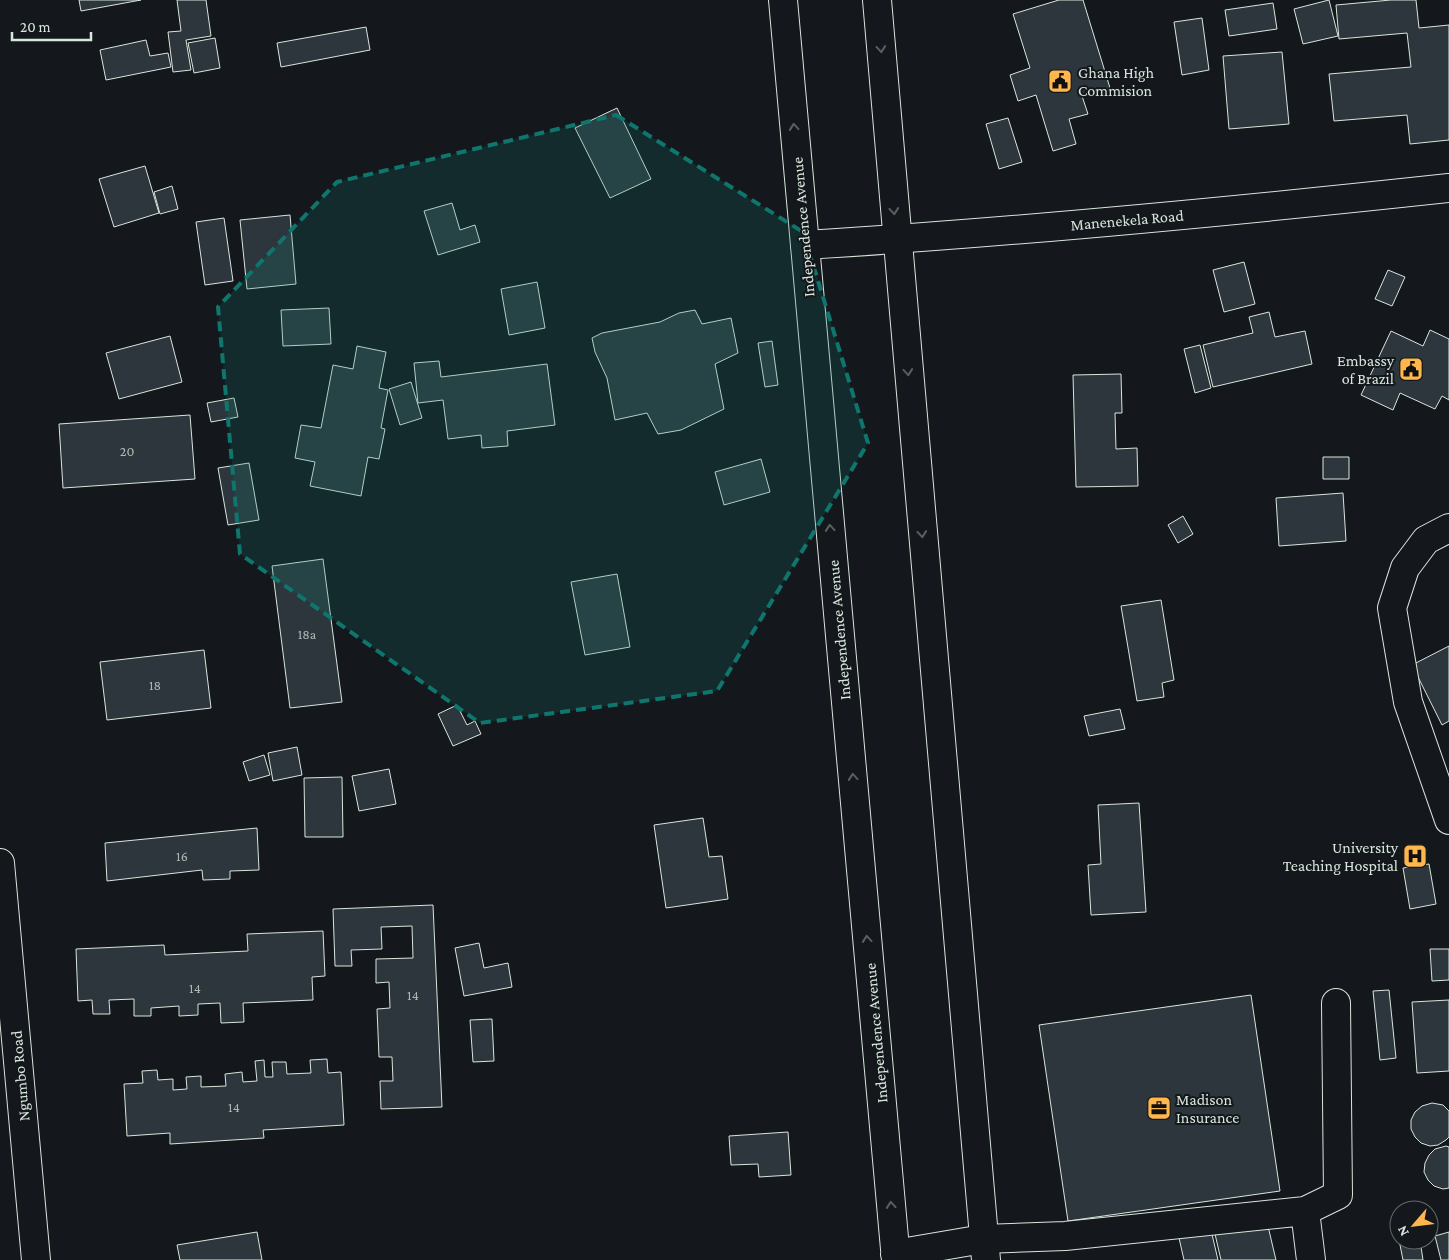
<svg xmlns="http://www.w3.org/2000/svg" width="1449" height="1260" viewBox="0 0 1449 1260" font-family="'Crimson Pro',serif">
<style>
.building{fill:#2c363c;stroke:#d8e6dc}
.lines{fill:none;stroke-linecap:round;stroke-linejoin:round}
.minor-casing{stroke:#d8e6dc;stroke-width:30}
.major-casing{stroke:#d8e6dc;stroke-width:30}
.minor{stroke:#14181c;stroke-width:28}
.major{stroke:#14181c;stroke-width:28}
.oneway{stroke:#59605f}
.marked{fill:#0f766e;fill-opacity:0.2;stroke:#0f766e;stroke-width:4;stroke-dasharray:10 6;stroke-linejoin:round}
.labels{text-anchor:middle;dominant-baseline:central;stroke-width:4;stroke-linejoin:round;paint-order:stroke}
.number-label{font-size:14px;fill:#adbab4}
.poi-label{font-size:16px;fill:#d8e6dc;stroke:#14181c;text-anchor:start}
.street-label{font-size:16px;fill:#d8e6dc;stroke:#14181c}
</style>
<rect width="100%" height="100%" fill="#14181c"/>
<!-- building -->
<path class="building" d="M79 0H141L81 11Z
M177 0H206L211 36 186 40 191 70 173 72 168 32 181 31Z
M1059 0H1083L1110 88 1082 96 1088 114 1069 119 1076 144 1053 151 1036 95 1018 101 1010 75 1030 68 1013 14Z
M1329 0 1338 36 1303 44 1294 9Z
M1391 0H1416L1419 28 1449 25V140L1410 144 1407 115 1334 121 1329 74 1411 67 1407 33 1339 39 1336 5Z
M1273 3 1277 29 1229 36 1225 10Z
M1202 18 1209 70 1182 75 1174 22Z
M366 27 370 50 281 67 277 43Z
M215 38 220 68 194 73 188 43Z
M146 40 150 56 168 53 171 67 106 80 100 50Z
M1282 52 1289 124 1229 129 1223 56Z
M617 108 651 179 610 198 575 128Z
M1008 118 1022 162 999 169 986 124Z
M145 166 159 213 114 227 99 179Z
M172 186 178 209 160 214 154 192Z
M452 203 460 230 475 225 480 242 438 255 424 211Z
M290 215 296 284 247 289 240 220Z
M224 218 233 281 205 285 196 222Z
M1244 262 1255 304 1224 312 1213 270Z
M1388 270 1405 277 1392 306 1375 299Z
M537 282 545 328 509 335 501 289Z
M329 308 331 344 283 346 281 310Z
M695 310 702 324 731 318 738 353 715 364 724 409 681 430 658 434 647 413 615 420 607 378 595 352 592 338 602 333 660 322 679 313Z
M1269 312 1275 337 1305 331 1312 364 1213 387 1203 345 1253 333 1249 317Z
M1430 330 1449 339V400L1442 396 1435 409 1400 393 1393 410 1361 395 1391 331 1423 346Z
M170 336 182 382 119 399 106 353Z
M772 341 778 385 765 387 758 343Z
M1200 345 1211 388 1195 393 1184 349Z
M357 346 386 352 379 388 388 390 381 428 385 429 379 459 368 457 361 496 310 486 315 462 295 458 301 425 321 428 333 365 353 369Z
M439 361 441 377 547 364 555 425 507 431 508 446 482 448 481 435 448 439 443 400 418 403 414 363Z
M1121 374 1122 413H1115L1116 449 1137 448 1138 486 1076 487 1073 375Z
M411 382 422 418 400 425 389 389Z
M234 398 238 417 211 422 207 403Z
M190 415 195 479 63 488 59 424Z
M1323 457H1349V479H1323Z
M761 459 770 492 724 505 715 472Z
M249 463 259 520 228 525 218 468Z
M1343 493 1346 541 1279 546 1276 498Z
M1183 516 1193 534 1178 543 1168 525Z
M323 559 342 702 290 708 272 566Z
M617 574 630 647 585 655 571 582Z
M1161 600 1174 680 1162 683 1164 697 1137 701 1121 606Z
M1449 646V721L1442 725 1412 665Z
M204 650 211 708 107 720 100 662Z
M457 705 467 725 475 721 481 734 453 746 438 714Z
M1120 709 1125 729 1089 736 1084 716Z
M297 747 302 775 273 781 268 753Z
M264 755 270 775 249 781 243 762Z
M389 769 396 804 359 811 352 776Z
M342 777 343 837H305L304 778Z
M1139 803 1146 912 1091 915 1088 865 1101 864 1098 805Z
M703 818 709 857 722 856 728 899 666 908 654 825Z
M257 828 259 870 230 871V879L203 880 202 870 107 881 105 843Z
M1429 864 1436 904 1410 909 1403 868Z
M433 905 442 1107 381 1109 380 1081H393L392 1057H379L377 1009 390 1008 389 982 376 983V959L413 958 412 926 381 927 382 949 351 950 352 966H335L333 909Z
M323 931 325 976 312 977 313 1000 243 1003 244 1022 221 1023 220 1003 198 1004V1015L179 1016V1006L151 1008V1016H134V999L109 1000 110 1014H93L92 1000 78 1001 76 949 164 945 165 955 248 951 247 934Z
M479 943 484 968 508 963 512 987 464 996 455 948Z
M1430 949H1449V980L1432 981Z
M1389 990 1396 1058 1380 1060 1373 991Z
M1251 995 1280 1191 1068 1221 1039 1025Z
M1449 1000V1071L1417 1073 1412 1002Z
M492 1019 494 1061 473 1062 470 1020Z
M327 1059 328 1073 341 1072 344 1125 263 1130 264 1138 170 1144V1133L127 1136 124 1084 143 1083 142 1071 157 1070 158 1080 173 1079V1090L187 1089 186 1077 201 1076V1087L226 1086 225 1074 242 1072 243 1082 257 1081 255 1061 264 1060 265 1077H273L272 1062H286L287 1074 311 1073 310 1060Z
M1432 1103 1443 1105 1449 1111V1137L1446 1140 1438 1145 1430 1146 1421 1143 1415 1137 1411 1129V1120L1415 1112 1422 1106Z
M788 1132 791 1175 759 1177 758 1164 731 1165 729 1136Z
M1446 1146 1449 1147V1188L1443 1189 1434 1186 1428 1180 1424 1172 1425 1163 1429 1155 1435 1149Z
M1267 1222 1276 1260H1221L1215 1234Z
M1211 1230 1218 1260H1184L1179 1238Z
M257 1232 262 1260H180L177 1245Z
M1449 1232V1260H1441L1435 1236Z
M1398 1235 1399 1240H1420L1423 1260H1403Z"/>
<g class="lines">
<!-- minor casing -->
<g class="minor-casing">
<path id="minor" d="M805 245C1020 232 1235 211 1449 188
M1449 528 1426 540 1405 568 1392 608 1408 702 1449 820
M0 863 36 1260
M1305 1211 1311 1260
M983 1239 1065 1236 1305 1211 1338 1195 1336 1003"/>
</g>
<!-- major casing -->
<g class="major-casing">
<path id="major" d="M783 0 896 1260
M877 0 986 1260
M895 1254 983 1239"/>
</g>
<!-- minor -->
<use href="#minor" class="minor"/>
<!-- major -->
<use href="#major" class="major"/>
</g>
<!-- one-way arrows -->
<defs><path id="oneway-chevron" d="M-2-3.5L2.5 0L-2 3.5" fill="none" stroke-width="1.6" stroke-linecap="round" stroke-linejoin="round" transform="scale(1.25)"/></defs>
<g class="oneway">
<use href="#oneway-chevron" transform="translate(881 49) rotate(85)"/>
<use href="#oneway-chevron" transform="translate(794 127) rotate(-95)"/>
<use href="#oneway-chevron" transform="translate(894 211) rotate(85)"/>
<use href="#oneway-chevron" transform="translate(908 372) rotate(85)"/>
<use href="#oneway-chevron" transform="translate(830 528) rotate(-95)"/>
<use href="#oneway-chevron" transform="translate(922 534) rotate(85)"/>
<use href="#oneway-chevron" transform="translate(853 777) rotate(-95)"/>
<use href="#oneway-chevron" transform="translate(867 939) rotate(-95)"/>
<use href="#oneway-chevron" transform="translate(891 1205) rotate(-95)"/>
</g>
<!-- marked area -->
<path class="marked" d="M616 115 803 232 868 443 717 691 480 723 240 554 218 307 337 182Z"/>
<!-- icons -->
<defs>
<g id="civic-square" transform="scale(1.25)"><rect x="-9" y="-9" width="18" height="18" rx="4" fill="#ffb74d" stroke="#14181c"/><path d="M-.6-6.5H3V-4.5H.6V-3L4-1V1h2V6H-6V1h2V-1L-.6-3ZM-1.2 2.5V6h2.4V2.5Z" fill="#111"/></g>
<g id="hospital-square" transform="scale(1.25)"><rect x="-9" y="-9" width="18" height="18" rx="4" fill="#ffb74d" stroke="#14181c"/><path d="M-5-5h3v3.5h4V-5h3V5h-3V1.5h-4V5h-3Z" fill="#111"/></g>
<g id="office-square" transform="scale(1.25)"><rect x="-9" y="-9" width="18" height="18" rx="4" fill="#ffb74d" stroke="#14181c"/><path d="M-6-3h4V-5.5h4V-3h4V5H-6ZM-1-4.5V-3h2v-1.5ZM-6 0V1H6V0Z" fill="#111"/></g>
</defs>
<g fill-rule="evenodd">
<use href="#civic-square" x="1060" y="81"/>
<use href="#civic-square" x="1411" y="369"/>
<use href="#hospital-square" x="1415" y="856"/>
<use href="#office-square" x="1159" y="1108"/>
</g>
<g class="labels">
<!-- number labels -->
<g class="number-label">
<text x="127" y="451">20</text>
<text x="307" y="634">18a</text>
<text x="155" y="685">18</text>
<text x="182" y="856">16</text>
<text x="195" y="988">14</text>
<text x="413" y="995">14</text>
<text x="234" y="1107">14</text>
</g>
<!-- poi labels -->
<g class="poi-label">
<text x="1078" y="72">Ghana High<tspan x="1078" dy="18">Commision</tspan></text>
<text x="1394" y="360" text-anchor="end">Embassy<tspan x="1394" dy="18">of Brazil</tspan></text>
<text x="1398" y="847" text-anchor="end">University<tspan x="1398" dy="18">Teaching Hospital</tspan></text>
<text x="1176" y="1099">Madison<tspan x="1176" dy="18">Insurance</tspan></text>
</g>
<!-- street labels -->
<g class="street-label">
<text transform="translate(1127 220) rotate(-5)">Manenekela Road</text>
<text transform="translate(803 227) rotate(-95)">Independence Avenue</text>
<text transform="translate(839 630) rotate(-95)">Independence Avenue</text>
<text transform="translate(876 1033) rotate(-95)">Independence Avenue</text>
<text transform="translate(20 1076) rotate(-95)">Ngumbo Road</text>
</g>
</g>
<!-- north arrow -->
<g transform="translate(1414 1225) rotate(242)"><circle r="24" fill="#14181c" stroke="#626a69"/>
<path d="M0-4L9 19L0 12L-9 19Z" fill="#ffb74d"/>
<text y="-8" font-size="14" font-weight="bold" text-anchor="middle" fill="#d8e6dc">N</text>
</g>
<!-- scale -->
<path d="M12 32v8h79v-8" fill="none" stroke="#d8e6dc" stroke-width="2.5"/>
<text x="20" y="32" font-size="15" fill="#d8e6dc" stroke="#14181c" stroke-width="4" paint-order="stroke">20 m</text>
</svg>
